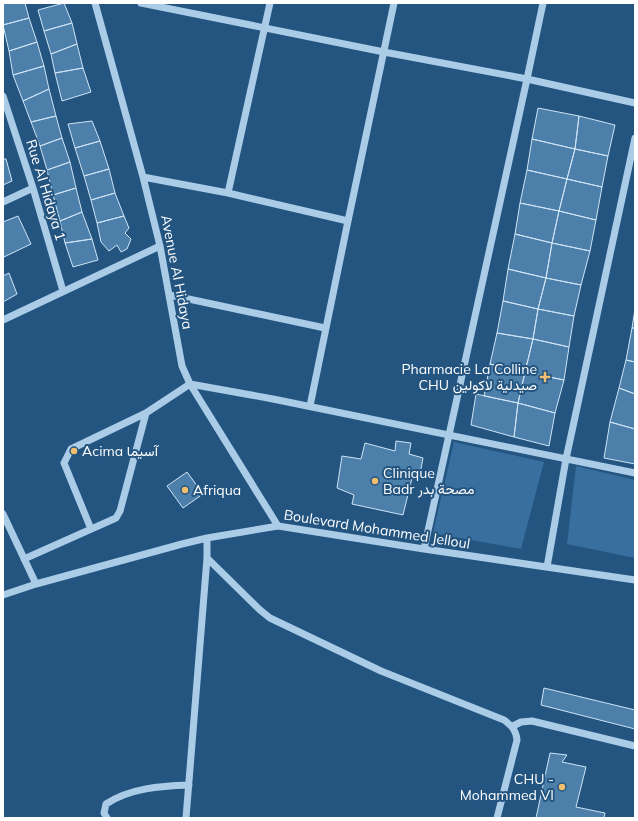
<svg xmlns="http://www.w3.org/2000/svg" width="638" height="821" viewBox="0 0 638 821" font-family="Mulish,Vazirmatn,sans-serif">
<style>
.green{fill:#386f9f}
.building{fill:#4c7faa;stroke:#cee4f5}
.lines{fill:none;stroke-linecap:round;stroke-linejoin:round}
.minor{stroke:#abcce7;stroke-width:7}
.poi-dot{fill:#f1bf6e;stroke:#245581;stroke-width:1.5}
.labels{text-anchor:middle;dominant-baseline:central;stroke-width:4;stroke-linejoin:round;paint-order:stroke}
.street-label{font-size:14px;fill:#fff;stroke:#245581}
.poi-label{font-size:14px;fill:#fff;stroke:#245581;text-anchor:start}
</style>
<rect width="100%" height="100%" fill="#245581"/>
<!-- green -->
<path class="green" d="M454 442 544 462 521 549 433 533Z
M576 466 635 480V558L567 544Z"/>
<!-- building -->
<path class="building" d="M3 3H25L29 18 3 25Z
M64 3 72 23 44 31 38 10Z
M29 18 37 42 9 51 3 25Z
M72 23 77 44 51 54 44 31Z
M37 42 44 66 13 75 9 51Z
M77 44 83 68 55 73 51 54Z
M44 66 49 89 23 101 13 75Z
M83 68 91 92 62 101 55 73Z
M49 89 56 116 31 122 23 101Z
M538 108 579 116 575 149 532 139Z
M56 116 62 138 40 146 31 122Z
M579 116 615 125 608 156 575 149Z
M92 121 100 141 75 148 68 124Z
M62 138 70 162 47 170 40 146Z
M532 139 575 149 567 179 527 170Z
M100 141 109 169 84 176 75 148Z
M575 149 608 156 602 187 567 179Z
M3 159H6L12 181 3 185Z
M70 162 76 188 53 195 47 170Z
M109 169 115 193 91 200 84 176Z
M527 170 567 179 559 211 520 203Z
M567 179 602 187 596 220 559 211Z
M76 188 82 212 60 221 53 195Z
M115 193 124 216 97 223 91 200Z
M520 203 559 211 552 243 515 234Z
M559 211 596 220 590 251 552 243Z
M82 212 92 239 65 243 60 221Z
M18 216 31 244 4 257 3 254V222Z
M124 216 129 228 125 233 131 239 127 249 121 252 117 245 109 251 101 242 97 223Z
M515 234 552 243 546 278 508 269Z
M92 239 98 260 73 267 65 243Z
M552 243 590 251 581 285 546 278Z
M508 269 546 278 538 309 503 301Z
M9 273 17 294 3 302V276Z
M546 278 581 285 574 316 538 309Z
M503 301 538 309 533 339 497 333Z
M538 309 574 316 569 347 533 339Z
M635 309V328H632Z
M632 328H635V362L626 360Z
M497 333 533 339 525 372 490 364Z
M533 339 569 347 564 380 525 372Z
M626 360 635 362V394L619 388Z
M490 364 525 372 518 403 484 396Z
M525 372 564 380 555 413 518 403Z
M619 388 635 394V429L610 422Z
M476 394 518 403 514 437 471 425Z
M518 403 555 413 549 446 514 437Z
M610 422 635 429V464L604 458Z
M396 441 411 443 409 454 423 458 420 474H413L403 515 352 504 354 495 337 488 342 456 361 459 365 443 395 451Z
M187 472 203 494 183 508 167 486Z
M544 688 635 710V729L541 705Z
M550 753 567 755 562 762 586 767 576 807 605 813 604 818H536Z"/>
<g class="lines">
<!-- minor -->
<path class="minor" d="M95 3 143 177 160 246 182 366 190 384 278 526
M141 3 384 52 527 79 635 103
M3 96 33 188 63 291
M143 177 228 193 348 221
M228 193 270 3
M3 202 33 188
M170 295 325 328
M3 320 160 246
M310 406 348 221 394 3
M3 514 36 584
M91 529 64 463 71 449 146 413 190 384 273 399 635 473
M424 549 527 79 543 3
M207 558 260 610 270 618 381 671 504 720C512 726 516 730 517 740L497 818
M24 559 116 518 120 511 146 413
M547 567 566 459 635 138
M3 595 36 584 182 544 207 538 278 526 424 549 635 580
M513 726 521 722 532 721 635 746
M107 818 104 813 106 804C130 788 161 786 189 785
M186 818 207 558V538"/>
</g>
<!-- markers -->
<g class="poi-dot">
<path d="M543 371h4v4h4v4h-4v4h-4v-4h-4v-4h4z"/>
<circle cx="74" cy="451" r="4"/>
<circle cx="375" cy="481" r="4"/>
<circle cx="185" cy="490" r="4"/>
<circle cx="562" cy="787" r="4"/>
</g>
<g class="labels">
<!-- street labels -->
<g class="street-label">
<text transform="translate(46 190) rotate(73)">Rue Al Hidaya 1</text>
<text transform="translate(177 272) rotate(79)">Avenue Al Hidaya</text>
<text transform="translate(377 529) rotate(9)">Boulevard Mohammed Jelloul</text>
</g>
<!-- poi labels -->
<g class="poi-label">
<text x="537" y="369" text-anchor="end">Pharmacie La Colline<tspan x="537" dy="16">CHU صيدلية لاكولين</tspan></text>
<text x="82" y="451">Acima آسيما</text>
<text x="383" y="473">Clinique<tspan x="383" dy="16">Badr مصحة بدر</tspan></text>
<text x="193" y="490">Afriqua</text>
<text x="554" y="779" text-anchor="end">CHU -<tspan x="554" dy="16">Mohammed VI</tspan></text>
</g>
</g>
<!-- border -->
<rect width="638" height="821" fill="none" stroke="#ffffff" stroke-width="8"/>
</svg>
